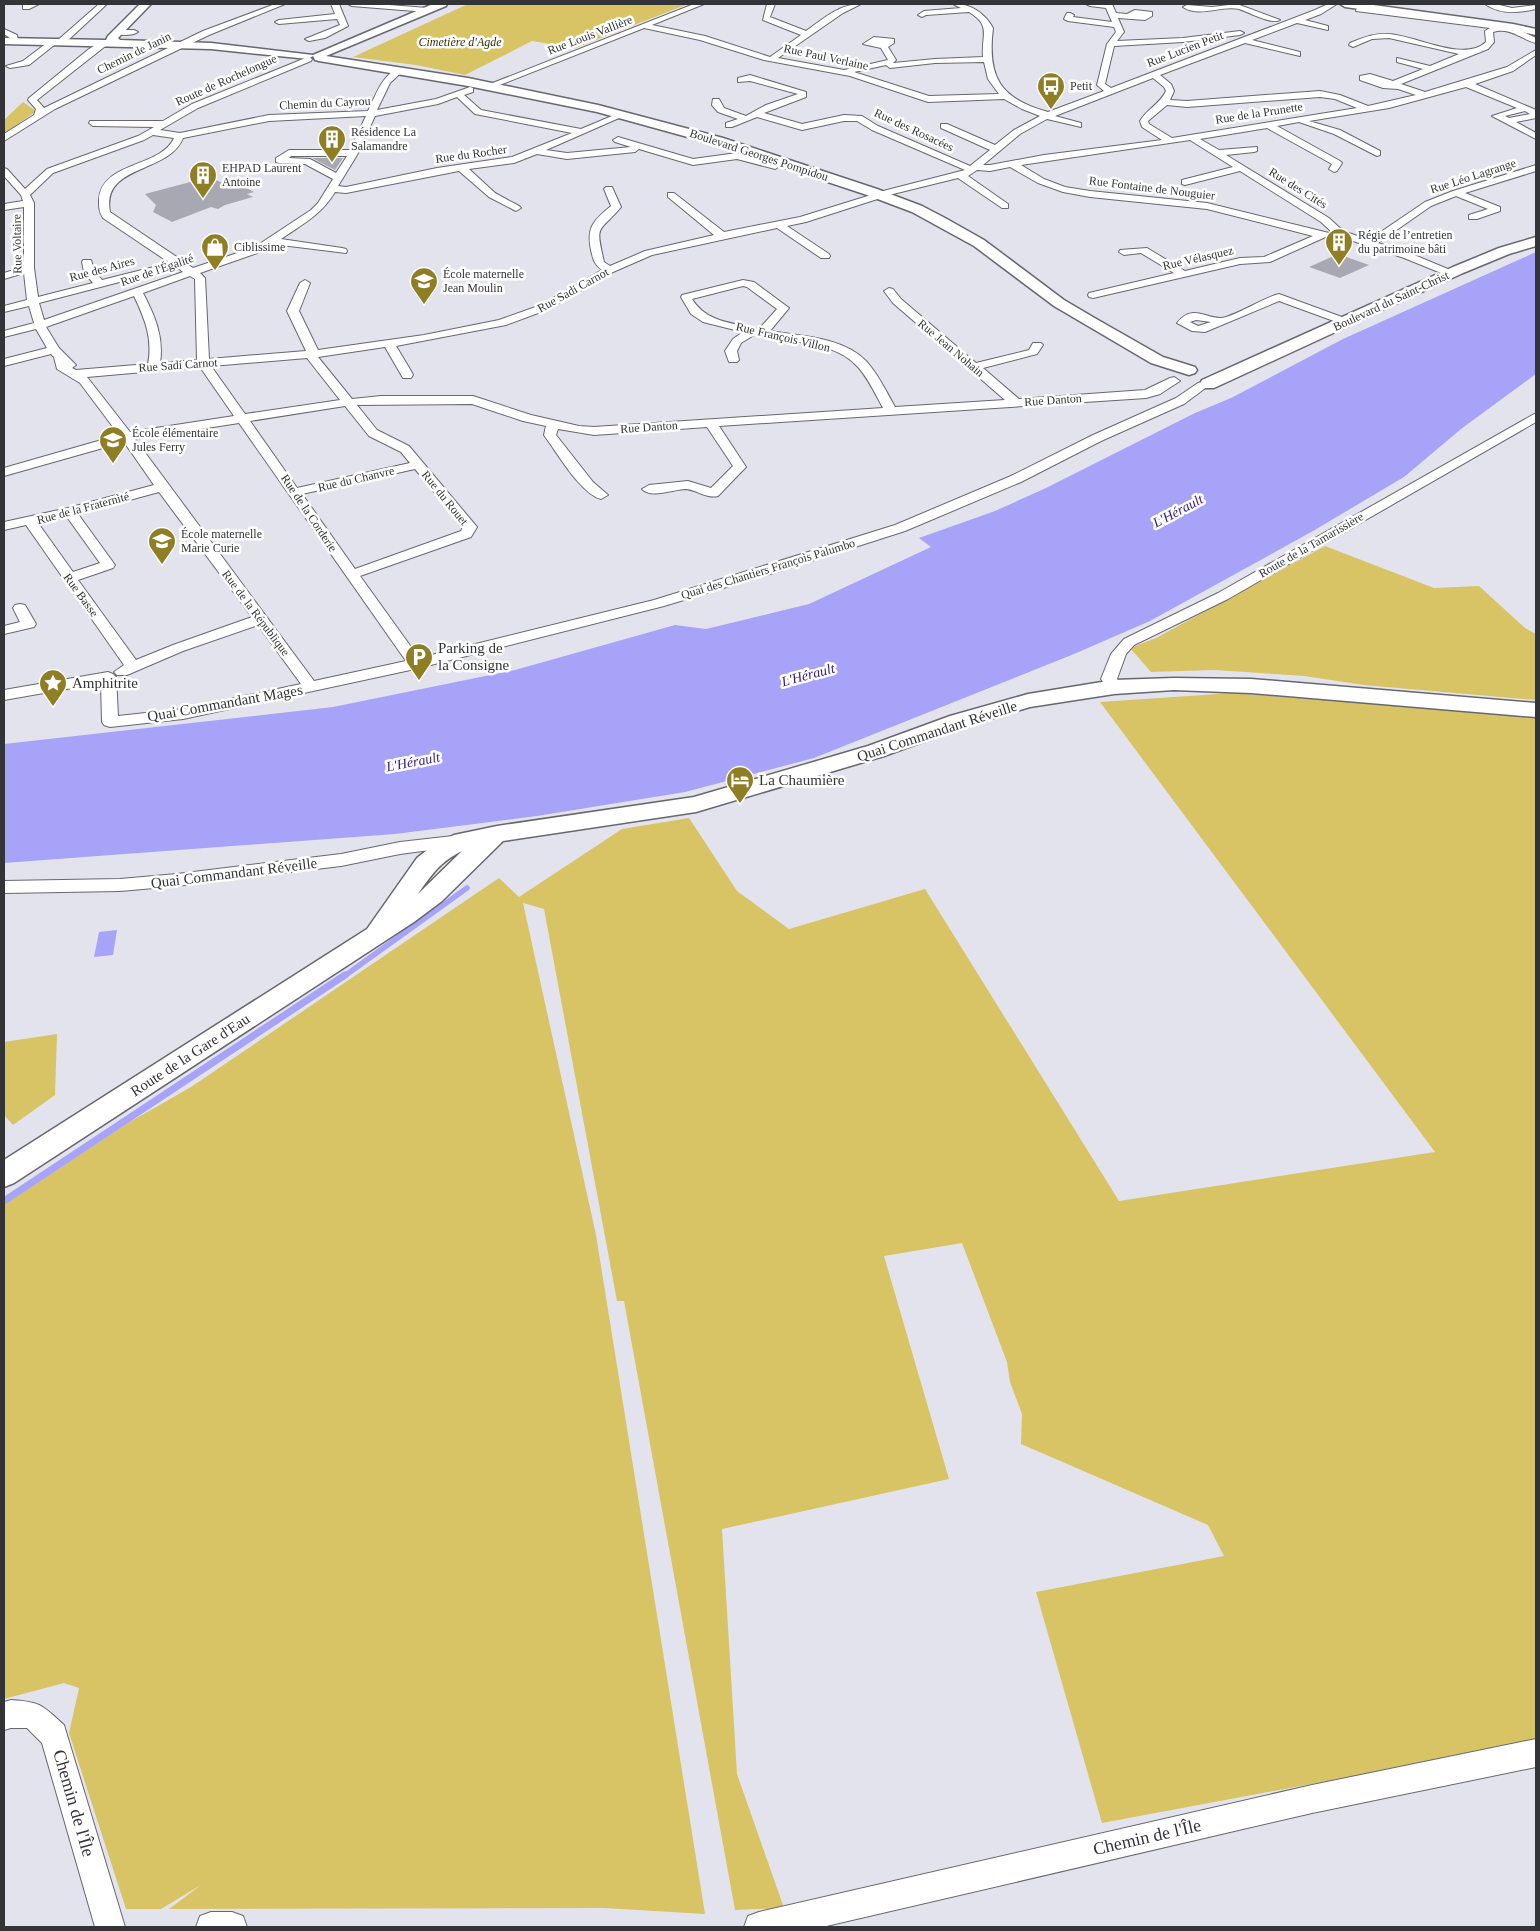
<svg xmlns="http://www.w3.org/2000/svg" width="1540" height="1931" viewBox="0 0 1540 1931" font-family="Georgia,serif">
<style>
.green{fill:#d8c465}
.water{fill:#a7a3f8}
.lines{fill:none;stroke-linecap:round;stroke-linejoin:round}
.stream-far1{stroke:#a7a3f8;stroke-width:5.5}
.stream{stroke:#a7a3f8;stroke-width:7}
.building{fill:#a8a8b2}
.street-casing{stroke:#676770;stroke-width:2}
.secondary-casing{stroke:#676770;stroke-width:3}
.street{fill:#fff;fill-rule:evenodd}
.secondary{fill:#fff;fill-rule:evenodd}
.labels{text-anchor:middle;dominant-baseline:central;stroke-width:5;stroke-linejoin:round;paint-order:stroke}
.far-street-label{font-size:12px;fill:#333438;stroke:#fff}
.far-park-label{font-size:12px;font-style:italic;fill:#3b3206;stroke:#fff}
.far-poi-label{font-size:12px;fill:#333438;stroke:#fff;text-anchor:start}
.far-water-label{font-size:14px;font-style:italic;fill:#352080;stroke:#fff}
.poi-label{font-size:15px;fill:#333438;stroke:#fff;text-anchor:start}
.street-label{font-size:15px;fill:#333438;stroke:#fff}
.near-street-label{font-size:18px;fill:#333438;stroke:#fff}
</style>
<rect width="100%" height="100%" fill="#e3e3ed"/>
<!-- green -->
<path class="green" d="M468 4H688L575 48 532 41 465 75 416 65 353 57Z
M23 102 36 111 4 134V120Z
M1325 546 1434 588 1479 586 1525 628 1536 634V700L1364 685 1304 676 1214 670 1151 672 1130 648 1156 638Z
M1233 693 1536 716V1742L1102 1823 1036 1592 1224 1556 1208 1525 1021 1444 1022 1414 1010 1382 1007 1362 962 1243 884 1256 949 1479 722 1529 737 1774 784 1908 735 1910 624 1301H617L544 909 523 903 596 1235 705 1914 604 1908 169 1909 201 1885 161 1909H126L69 1733 79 1688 64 1683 4 1699V1205L128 1123 191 1087 499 878 519 897 622 829 689 818 737 891 789 929 925 889 1119 1201 1435 1152 1100 702Z
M57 1034 55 1095 13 1125 4 1115V1042Z"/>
<!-- water -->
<path class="water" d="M1536 252V374L1461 429 1404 477 1313 531 1150 621 1074 654 814 758 685 792 537 816 395 834 4 863V744L333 707 515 670 675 625 706 629 809 604 931 547 919 538 995 511 1046 488 1195 413 1231 398 1343 339Z
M117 930 113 955 94 957 99 932Z"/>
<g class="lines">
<!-- stream-far1 -->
<path class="stream-far1" d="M343 977 467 888"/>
<!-- stream -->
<path class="stream" d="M4 1201 345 975"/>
</g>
<!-- building -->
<path class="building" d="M312 158H343L335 170Z
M209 177 225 184 234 181 254 192 247 194 253 197 225 205 218 209 211 207 172 222 153 212 156 205 145 194Z
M1338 254 1369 265 1340 278 1309 267Z"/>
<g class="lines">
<!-- street casing -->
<g class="street-casing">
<path id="street" d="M28 4H39L29 9H23V5Z
M99 4H107L65 43 58 42 29 65 10 68 6 66 23 61 52 39 58 40Z
M275 4H285L209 35 55 109 4 141V134L34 115 36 109 28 100 29 98 89 49 101 42 108 44 37 100 44 108 203 31Z
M331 4H339L348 26 325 38 309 41 305 39 340 25 337 19 279 24 275 22 279 20 335 14Z
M348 4H377L427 8 431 10 427 12 352 6Z
M694 4H704L652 25 705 36 770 57 801 35 763 20 767 4H775L770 17 806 31C823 19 839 4 861 4L843 13 778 58 844 70 888 60 881 48 863 44 874 37 894 39V43L888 47 896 60 893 63 935 59 983 57C981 35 992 26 969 12L926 15 922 17 918 15 924 11 961 8 953 4C970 3 985 13 993 28 987 77 1000 99 1048 112L1104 91 1097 85 1107 44 1116 32 1114 27 1068 21 1064 19 1067 13H1070L1074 15 1073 17 1112 22 1106 8 1090 6 1086 4H1112L1116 13 1127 14 1135 10 1152 12V16L1145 20 1118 18 1124 32 1117 41 1183 38 1240 31 1244 33 1240 35 1183 42 1114 46 1105 84 1111 88 1315 10 1328 4H1337L1321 14 1305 20 1328 26V30L1297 23 1252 40 1300 52V56L1245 43 1160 75 1171 84 1174 91 1170 100 1187 101 1320 91 1340 95 1368 106 1416 95 1398 89 1383 88 1360 80V76L1370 74 1393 81 1423 69 1397 62V58L1430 66 1459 54 1389 38 1372 39 1353 47 1349 45 1350 43C1363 38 1374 33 1388 34 1415 35 1464 63 1486 42L1485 31 1490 28 1356 11 1357 6 1361 4H1364V7L1513 27 1536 38V43C1520 39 1511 27 1493 32L1494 42 1488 49 1401 84 1425 92 1507 67 1536 50V55L1513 71 1475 84 1536 110V118L1516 122 1536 133V139L1492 116 1517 108 1466 87 1389 108 1309 121 1340 130 1380 151V155L1377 156 1334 134 1299 122 1277 126 1340 161 1342 163 1337 171 1334 172 1329 169 1332 164 1267 128 1200 139 1219 150 1257 147V151L1254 152 1226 155 1329 218 1343 231 1369 240 1425 202 1453 191 1536 165V171L1465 193 1500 207V211L1477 219H1469V215L1488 209 1456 196 1431 206 1378 243 1412 254 1455 272 1456 274 1455 276 1451 277 1404 258 1335 235 1321 222 1240 171 1185 185 1182 184V180L1233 167 1190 140 1021 165 1044 179 1065 187 1090 191 1207 203 1329 233 1330 235 1270 262 1240 264 1093 298 1089 297 1088 295 1089 293 1174 273 1141 253 1124 255 1119 252 1120 250 1147 248 1185 271 1240 258 1264 257 1313 236 1207 209 1090 197 1063 192 1038 183 1010 167 990 171 977 170 968 176 1008 204V208H1002L958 178 893 194 806 222 787 226 829 254 830 256 829 258H821L777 228 652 255 613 272 549 309 506 325 396 346 411 371 413 375 411 378H403L385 347 318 357 352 399 381 396H473L531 415 579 426 594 427 883 408C876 395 869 380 859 368 834 339 788 343 754 335L741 343 737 351 739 360 737 362H729L725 351 733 339 743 332 703 322 691 314 681 297 682 295 743 280 754 282 789 308 770 331C801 336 843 337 866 361 878 374 886 391 895 407L1005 400 893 303 884 291 889 288 893 289 901 299 976 363 1029 350 1033 343H1041L1043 345 1037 354 983 368 1019 399 1145 390 1170 378 1174 377 1180 381 1160 394 1146 398 719 426 746 467 718 496C707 499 697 490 686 489 674 489 651 499 642 489L649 485 688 481 711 488 733 466 707 427 594 435 558 429 556 435 593 482 608 495 601 499C581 494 558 454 546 438L544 435 546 426 523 421 472 404 357 405 377 430 409 446 477 527 471 537 360 576 419 658 654 600 895 525 1011 476 1093 435 1176 398 1198 383 1202 382 1208 386 1184 404 1101 441 1021 482 905 531 780 571 664 606 415 669 183 719 110 727 104 725 102 722 101 683 4 700V690L108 672 113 674 116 677 118 716 183 709 301 684 258 625 183 651 127 675H117L114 672 124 665 26 525 4 530V522L68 508 154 485 124 442 4 476V468L119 435 80 383 57 369 54 357 51 354 4 366V359L47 348 36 329 4 337V331L34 323 29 306 4 312V306L27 300 24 273 4 279V273L24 267V207L4 210V204L23 201 21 195 4 176V168L7 169 25 189 47 169 138 136 154 127 93 126 89 123 90 121H163L192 104 308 57 312 59 311 61 198 108 160 130 180 133 269 115 368 111C376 95 382 74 400 68L404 70 390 83 377 110 436 99 470 87 473 88V92L464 95 481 110 581 129 619 113 626 115 546 150 567 153 631 147 615 142 613 140 618 137 693 159 737 153 752 156 780 166 775 169 737 159 693 165 639 149 635 152 567 159 537 154 514 163 469 169 495 193 519 206 521 208 516 211 489 197 459 171 346 193 335 192C321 215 303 224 281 239L342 248 346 249 347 251 346 253 273 244 263 251 200 273 205 278 209 359 306 351 287 311 300 283 305 280 310 283 299 311 318 350 424 335 499 320 541 305 602 270C594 264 593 259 591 250 586 227 594 220 611 206L604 189 606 187H612L621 207C598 234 595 223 604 262L610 266 645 251 714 235 668 197V193H674L724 232 800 217 887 190 965 170 872 130 857 121H844L802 130 757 117 732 127H726V123L738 119 718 112 712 105 713 99H719L724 108 746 116 766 105 798 94 750 81 738 82V78L750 75 806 92V97L764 113 802 124 844 115 862 116 878 126 970 166 990 150 941 128V124H947L995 145 1014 130 1040 116 1022 109 1004 99 928 102 850 76 764 60 700 40 644 28 492 88 485 86ZM984 62 988 79 999 94 929 96 854 72 886 65 890 68 935 63ZM1153 78 1164 87 1166 91C1160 104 1147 109 1140 121L1142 127 1162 140 1044 155 990 165H983L1020 134 1047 119 1081 127V123L1055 116ZM457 97 475 114 572 133 512 157 437 168 346 187 338 186 357 155 375 116 438 104ZM1320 97 1335 99 1357 108 1172 138 1149 124 1148 121 1167 105 1187 107ZM1525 111 1530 114 1509 118 1505 116ZM366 116 350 150H289L276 158V162L279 163 305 164 333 179 318 203 311 210 255 247 193 268 110 212C101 164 169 174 183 138L269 121ZM153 135 174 138C161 168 101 161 99 200 99 207 99 212 103 218L170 263 102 280 94 270 91 260H83L82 262 84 272 93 283 38 297 34 268V203L30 195 53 173 144 140ZM291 156H347L336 173 310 159 289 158ZM177 267 183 272 44 320 39 303ZM190 276 195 279 197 360 160 363C164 337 155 316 143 293ZM743 286 747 287 777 309 759 329C734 323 707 323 692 299ZM134 296C145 319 153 339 148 364L76 370 72 368 76 365 59 348 46 327ZM307 358 340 400 245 414 211 366ZM200 367 234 416 130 432 87 377ZM345 406 369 436 401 452 410 463 297 488 250 421ZM239 423 406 661 314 681 135 439ZM415 469 463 527 461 531 355 569 302 494ZM159 492 252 617 173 645 136 660 78 580 113 568 115 565 78 514ZM67 517 100 563 73 572 38 523Z
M1237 4 1280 20C1272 25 1248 12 1239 9 1222 5 1199 18 1183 7L1187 5 1212 7Z
M1485 4H1495L1512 8 1536 5V9C1519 13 1500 15 1485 4Z
M4 29 17 35 18 43H12L10 38 4 34Z
M114 30H134L138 32C132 36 119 36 113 32Z
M1279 294 1350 320 1352 322 1346 325 1342 324 1279 301 1205 332 1192 331 1177 323C1192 304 1204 318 1221 318 1232 318 1265 297 1279 294ZM1196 320 1211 322 1198 326 1190 322Z
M1536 413V422L1228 599 1134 645 1126 654 1117 679 1122 687 1119 690H1109L1101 679 1111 654 1124 639 1218 593Z
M20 604 25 605 36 624 34 627 4 634V626L20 622 13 608 15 605Z
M462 835 468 837 471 841 468 845 400 854 341 866 177 886 120 891 4 893V881L120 879 177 874 341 854 400 842Z
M11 1700C41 1702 42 1705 64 1725L125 1927H95L42 1743 27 1728H11L4 1730V1702Z
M1536 1739V1767L1312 1813 822 1927H744L748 1916 759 1912 1312 1785Z
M211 1912H232L243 1916 247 1927H196L200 1916Z"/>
</g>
<!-- secondary casing -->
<g class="secondary-casing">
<path id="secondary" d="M140 4H151L118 38 120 40 211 43 313 55 433 4H447L446 6 326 56 468 78 598 105 723 138 877 189 922 206 945 218 984 240 1064 300 1098 320 1163 357 1195 367 1197 370 1195 373 1189 375 1151 363 1054 306 974 246 912 212 867 195 713 144 597 112 468 86 319 61 315 60 313 56 308 59 211 49 4 44V38L106 40 108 36Z
M1340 4H1366L1513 24 1536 29V35L1513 30 1345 7Z
M1536 237V246L1509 254 1463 273 1214 388H1202L1200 384 1202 380 1453 267 1499 248Z
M1174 678 1251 679 1536 703V717L1251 693 1174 690 1114 694 1030 707 966 726 884 756 696 812 503 841 442 901 414 922 14 1183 4 1187V1160L367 929 417 858 432 846 454 835 497 826 694 797 868 746 950 716 1028 694 1114 680ZM462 851 418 894C432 874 440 862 462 851Z"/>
</g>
<!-- street -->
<use href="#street" class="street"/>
<!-- secondary -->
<use href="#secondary" class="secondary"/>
</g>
<!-- icons -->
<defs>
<g id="bus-pin" transform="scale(1.4375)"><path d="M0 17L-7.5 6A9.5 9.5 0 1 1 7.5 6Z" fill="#907e25" stroke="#fff"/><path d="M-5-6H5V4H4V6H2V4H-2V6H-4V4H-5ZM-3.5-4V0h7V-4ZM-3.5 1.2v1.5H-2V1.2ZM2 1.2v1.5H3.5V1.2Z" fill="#fff"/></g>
<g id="building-pin" transform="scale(1.4375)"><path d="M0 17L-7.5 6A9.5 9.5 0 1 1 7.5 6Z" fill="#907e25" stroke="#fff"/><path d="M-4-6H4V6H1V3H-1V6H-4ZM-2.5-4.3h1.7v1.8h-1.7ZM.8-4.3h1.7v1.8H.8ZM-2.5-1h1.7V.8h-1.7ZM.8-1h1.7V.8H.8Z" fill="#fff"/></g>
<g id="shop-pin" transform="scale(1.4375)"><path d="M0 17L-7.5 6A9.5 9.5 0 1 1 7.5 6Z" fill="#907e25" stroke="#fff"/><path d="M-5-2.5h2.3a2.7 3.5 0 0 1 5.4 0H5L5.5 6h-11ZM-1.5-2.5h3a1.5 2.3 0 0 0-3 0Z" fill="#fff"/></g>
<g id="school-pin" transform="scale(1.4375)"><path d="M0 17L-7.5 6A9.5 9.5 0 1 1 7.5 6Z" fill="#907e25" stroke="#fff"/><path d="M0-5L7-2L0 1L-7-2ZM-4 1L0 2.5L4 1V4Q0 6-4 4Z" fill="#fff"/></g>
<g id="parking-pin" transform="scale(1.4375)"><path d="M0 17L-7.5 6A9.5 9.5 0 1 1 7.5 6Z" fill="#907e25" stroke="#fff"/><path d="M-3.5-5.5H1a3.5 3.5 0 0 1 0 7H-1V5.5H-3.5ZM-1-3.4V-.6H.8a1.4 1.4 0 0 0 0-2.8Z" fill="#fff"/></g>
<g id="sight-pin" transform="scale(1.4375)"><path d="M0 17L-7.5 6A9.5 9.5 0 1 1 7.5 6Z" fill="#907e25" stroke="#fff"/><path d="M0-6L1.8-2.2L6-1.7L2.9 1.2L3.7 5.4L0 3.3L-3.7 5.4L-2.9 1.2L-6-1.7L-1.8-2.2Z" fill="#fff"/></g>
<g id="hotel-pin" transform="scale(1.4375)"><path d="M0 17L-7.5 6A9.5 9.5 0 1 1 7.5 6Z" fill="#907e25" stroke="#fff"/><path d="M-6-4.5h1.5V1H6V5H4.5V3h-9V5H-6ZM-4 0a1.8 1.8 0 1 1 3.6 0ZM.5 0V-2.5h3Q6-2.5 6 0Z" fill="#fff"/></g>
</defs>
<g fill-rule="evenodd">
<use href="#bus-pin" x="1051" y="86"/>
<use href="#building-pin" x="332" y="139"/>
<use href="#building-pin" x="203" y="175"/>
<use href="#building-pin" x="1339" y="242"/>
<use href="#shop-pin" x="215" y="247"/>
<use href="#school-pin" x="424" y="281"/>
<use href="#school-pin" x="113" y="440"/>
<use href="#school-pin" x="162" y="541"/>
<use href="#parking-pin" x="419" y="657"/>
<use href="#sight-pin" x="53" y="683"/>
<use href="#hotel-pin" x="740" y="780"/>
</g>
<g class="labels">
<!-- far-street labels -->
<g class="far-street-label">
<text transform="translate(590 35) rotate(-21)">Rue Louis Vallière</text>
<text transform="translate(1185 49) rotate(-21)">Rue Lucien Petit</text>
<text transform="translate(134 53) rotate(-26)">Chemin de Janin</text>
<text transform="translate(826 57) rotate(12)">Rue Paul Verlaine</text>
<text transform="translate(226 80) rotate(-24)">Route de Rochelongue</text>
<text transform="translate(325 103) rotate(-3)">Chemin du Cayrou</text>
<text transform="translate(1259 113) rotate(-9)">Rue de la Prunette</text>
<text transform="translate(914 130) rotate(25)">Rue des Rosacées</text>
<text transform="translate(471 154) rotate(-8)">Rue du Rocher</text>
<text transform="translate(759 155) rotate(18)">Boulevard Georges Pompidou</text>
<text transform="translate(1473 176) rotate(-18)">Rue Léo Lagrange</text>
<text transform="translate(1152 188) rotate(7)">Rue Fontaine de Nouguier</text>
<text transform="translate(1298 188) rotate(32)">Rue des Cités</text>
<text transform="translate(17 244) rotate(-91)">Rue Voltaire</text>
<text transform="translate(1198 258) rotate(-13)">Rue Vélasquez</text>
<text transform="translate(102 269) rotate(-15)">Rue des Aires</text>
<text transform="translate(157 270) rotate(-19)">Rue de l'Égalité</text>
<text transform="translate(573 290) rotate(-29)">Rue Sadi Carnot</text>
<text transform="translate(1391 301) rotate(-25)">Boulevard du Saint-Christ</text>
<text transform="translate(783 337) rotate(13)">Rue François Villon</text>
<text transform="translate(951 348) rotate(40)">Rue Jean Nohain</text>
<text transform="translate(178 365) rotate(-4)">Rue Sadi Carnot</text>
<text transform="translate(1053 400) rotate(-4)">Rue Danton</text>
<text transform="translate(649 427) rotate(-4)">Rue Danton</text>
<text transform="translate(356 479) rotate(-13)">Rue du Chanvre</text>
<text transform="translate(445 498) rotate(51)">Rue du Rouet</text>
<text transform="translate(83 508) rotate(-15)">Rue de la Fraternité</text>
<text transform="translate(309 513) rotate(56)">Rue de la Corderie</text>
<text transform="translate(1311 545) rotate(-30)">Route de la Tamarissière</text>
<text transform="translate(768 569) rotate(-17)">Quai des Chantiers François Palumbo</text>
<text transform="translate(81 595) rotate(54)">Rue Basse</text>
<text transform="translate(256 613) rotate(53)">Rue de la République</text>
</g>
<!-- far-park labels -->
<g class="far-park-label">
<text x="460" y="42">Cimetière d'Agde</text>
</g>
<!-- far-poi labels -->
<g class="far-poi-label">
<text x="1070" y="86">Petit</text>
<text x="351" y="132">Résidence La<tspan x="351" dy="14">Salamandre</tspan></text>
<text x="222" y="168">EHPAD Laurent<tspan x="222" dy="14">Antoine</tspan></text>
<text x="1358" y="235">Régie de l’entretien<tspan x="1358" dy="14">du patrimoine bâti</tspan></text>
<text x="234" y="247">Ciblissime</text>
<text x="443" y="274">École maternelle<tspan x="443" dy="14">Jean Moulin</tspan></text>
<text x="132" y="433">École élémentaire<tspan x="132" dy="14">Jules Ferry</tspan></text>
<text x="181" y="534">École maternelle<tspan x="181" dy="14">Marie Curie</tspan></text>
</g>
<!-- far-water labels -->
<g class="far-water-label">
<text transform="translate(1178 511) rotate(-28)">L'Hérault</text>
<text transform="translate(808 675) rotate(-15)">L'Hérault</text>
<text transform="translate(413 762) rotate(-11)">L'Hérault</text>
</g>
<!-- poi labels -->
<g class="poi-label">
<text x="438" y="648">Parking de<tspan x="438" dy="17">la Consigne</tspan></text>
<text x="72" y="683">Amphitrite</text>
<text x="759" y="780">La Chaumière</text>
</g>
<!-- street labels -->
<g class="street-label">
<text transform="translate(225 703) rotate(-10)">Quai Commandant Mages</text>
<text transform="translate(937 731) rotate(-18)">Quai Commandant Réveille</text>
<text transform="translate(234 873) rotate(-7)">Quai Commandant Réveille</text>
<text transform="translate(190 1055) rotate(-33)">Route de la Gare d'Eau</text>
</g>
<!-- near-street labels -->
<g class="near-street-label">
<text transform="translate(74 1803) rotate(74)">Chemin de l'Île</text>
<text transform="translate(1147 1837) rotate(-13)">Chemin de l'Île</text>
</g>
</g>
<!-- border -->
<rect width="1540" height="1931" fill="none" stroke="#333438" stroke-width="10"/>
</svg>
